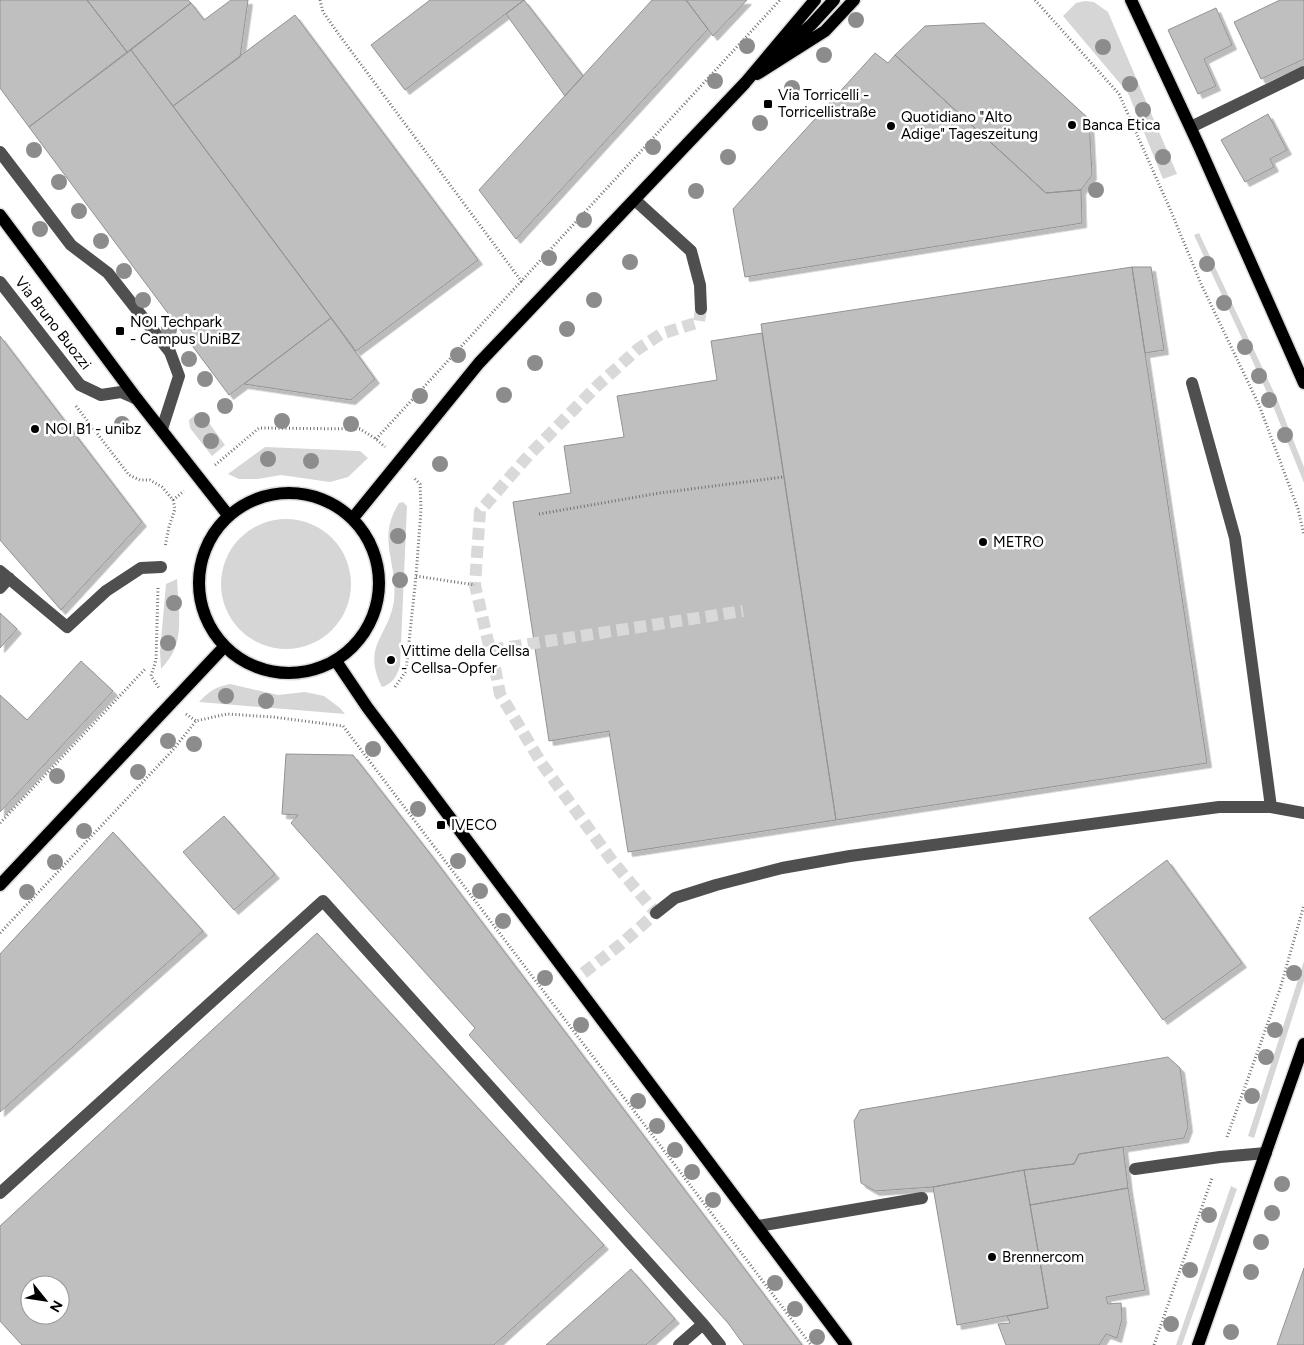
<svg xmlns="http://www.w3.org/2000/svg" width="1304" height="1345" viewBox="0 0 1304 1345" font-family="Figtree,sans-serif">
<style>
.green{fill:#d6d6d6}
.building{fill:#bfbfbf;stroke:#939393;fill-rule:evenodd;filter:url(#shadow)}
.lines{fill:none;stroke-linecap:round;stroke-linejoin:round}
.minor-tunnel{stroke:#d9d9d9;stroke-width:12;stroke-dasharray:12 6;stroke-linecap:butt}
.major-casing{stroke:#dbdbdb;stroke-width:15}
.path{stroke:#717171;stroke-width:3;stroke-dasharray:1 2.5;stroke-linecap:butt}
.minor{stroke:#4f4f4f;stroke-width:12}
.major{stroke:#000;stroke-width:12}
.tree{fill:#8c8c8c}
.poi-dot{fill:#000;stroke:#fff;stroke-width:2}
.labels{text-anchor:middle;dominant-baseline:central;stroke-width:5;stroke-linejoin:round;paint-order:stroke}
.poi-label{font-size:15px;fill:#000;stroke:#fff;text-anchor:start}
.street-label{font-size:15px;fill:#000;stroke:#fff}
</style>
<defs>
<filter id="shadow"><feDropShadow dx="4.5" dy="4.5" stdDeviation="0" flood-color="#0004"/></filter>
</defs>
<rect width="100%" height="100%" fill="#fff"/>
<!-- green -->
<path class="green" d="M1085 1 1094 2 1108 12 1177 174 1163 179 1128 93 1063 16 1076 3Z
M1199 233 1277 399 1304 467V483L1271 401 1194 235Z
M197 413 204 416 225 445 212 456 190 428 189 420Z
M265 447 360 451 368 458 348 477 330 482 281 475 258 479H239L228 474Z
M403 502 407 506 400 667C396 677 392 684 382 687 361 645 389 637 394 600 398 561 376 540 399 503Z
M221 584a65 65 0 1 1 130 0a65 65 0 1 1-130 0Z
M177 579C178 603 184 635 171 656 168 661 164 665 161 669L160 652 166 584Z
M230 684 278 695 305 692 324 696 340 708 345 714 199 702C209 691 216 687 230 684Z
M1304 961V981L1254 1138 1248 1136Z
M1231 1186 1237 1189 1182 1345H1176Z"/>
<!-- building -->
<path class="building" d="M0 0H87L127 52 29 127 0 88Z
M87 0H188L191 3 127 52Z
M231 0H248L240 57 173 106 131 50 191 3 204 20Z
M430 0H524L405 90 371 45Z
M524 0 583 76 565 96 506 14Z
M652 0H686L708 29 516 239 479 190Z
M686 0H747L713 36Z
M1280 0H1304V59L1261 79 1234 22Z
M1216 8 1232 45 1204 59 1216 86 1198 94 1168 30Z
M295 15 478 260 356 351 173 106Z
M984 23 1089 119 1092 175 1081 190 1046 193 895 55 925 26Z
M131 50 331 318 229 395 29 127Z
M875 53 888 63 895 55 1046 193 1081 190 1082 223 745 277 733 209Z
M1268 114 1287 150 1270 159 1274 167 1245 182 1221 140Z
M1132 267 1207 763 836 820 761 324Z
M1132 267H1151L1164 350 1145 353Z
M331 318 375 379 351 400 244 384Z
M762 333 836 820 628 852 609 731 549 741 513 502 571 493 564 446 624 437 617 396 717 380 711 341Z
M0 336 142 522 61 610 0 540Z
M0 613 17 629 0 648Z
M81 661 113 691 0 812V695L27 720Z
M286 754 353 755 431 855 802 1345H744L728 1323 469 1035 475 1028 291 823 298 815 282 814Z
M224 816 275 874 234 910 183 852Z
M113 832 203 931 0 1112V954Z
M1167 860 1242 963 1163 1020 1089 918Z
M317 933 604 1245 494 1345H22L0 1321V1226ZM30 1285H60V1315H30Z
M1168 1057 1180 1068 1188 1127 1184 1138 1079 1154 1074 1164 1024 1170 933 1187 875 1191 861 1183 854 1121 860 1110Z
M1123 1147 1128 1188 1030 1205 1024 1170 1074 1164 1079 1154Z
M1024 1170 1048 1308 957 1325 933 1187Z
M1128 1188 1145 1290 1106 1297 1108 1304 1121 1303 1122 1319 1117 1338 1106 1334 1099 1345H1006L998 1324 1010 1323 1007 1316 1048 1308 1030 1205Z
M1304 1268V1345H1277Z
M631 1269 675 1319 646 1345H546Z"/>
<g class="lines">
<!-- minor-tunnel -->
<path class="minor-tunnel" d="M701 309 699 322 661 334 638 349 598 385 529 455 480 511 475 585 490 650 743 611
M495 668 500 694 542 764 613 862 656 913 621 944 573 981"/>
<!-- major casing -->
<g class="major-casing">
<path id="major" d="M1131 0 1199 146 1304 383
M779 53 811 25 834 0
M757 74 825 31 854 0
M0 215 137 399 228 515
M199 583a90 90 0 1 1 180 0a90 90 0 1 1-180 0Z
M353 518 479 363 745 83 815 0
M336 661 367 707 846 1345
M0 885 224 647
M1198 1345 1304 1044"/>
</g>
<!-- path -->
<path class="path" d="M320 0 323 12 340 36 522 282
M1035 0 1119 94 1170 209 1202 286 1259 405 1298 509 1304 535
M76 406 129 475 140 480H150L162 487 173 500 175 509 169 527 165 547
M376 439 780 0
M215 465 259 428 360 429 376 439 385 447
M173 500 184 491
M539 514 660 493 783 477
M416 576 475 585
M158 588 156 660 151 676 159 688
M395 687 406 671 416 576 421 510 420 484 413 477
M186 714 196 721
M0 823 146 668
M0 933 172 751 196 721 227 714 273 717 343 726 811 1345
M1227 1137 1280 989 1304 905
M1154 1345 1212 1178"/>
<!-- minor -->
<path class="minor" d="M1191 127 1304 72
M0 152 71 245 108 273 170 352 179 376 162 429
M635 200 691 251 700 285 701 309
M0 282 80 385 101 395 121 392 137 399
M1192 383 1235 538 1271 807
M0 571 67 627 106 591 141 568 161 567
M0 588 9 578
M656 913 675 898 716 885 782 868 850 856 1219 807H1271L1304 813
M1135 1169 1220 1157 1266 1153
M0 1193 323 901 703 1324 679 1345
M758 1226 922 1198
M703 1324 720 1345"/>
<!-- major -->
<use href="#major" class="major"/>
</g>
<!-- trees -->
<g class="tree">
<circle cx="856" cy="20" r="8"/>
<circle cx="747" cy="46" r="8"/>
<circle cx="1103" cy="47" r="8"/>
<circle cx="824" cy="55" r="8"/>
<circle cx="715" cy="81" r="8"/>
<circle cx="1130" cy="84" r="8"/>
<circle cx="792" cy="88" r="8"/>
<circle cx="1143" cy="110" r="8"/>
<circle cx="760" cy="123" r="8"/>
<circle cx="653" cy="147" r="8"/>
<circle cx="34" cy="150" r="8"/>
<circle cx="728" cy="157" r="8"/>
<circle cx="1163" cy="157" r="8"/>
<circle cx="59" cy="182" r="8"/>
<circle cx="1096" cy="190" r="8"/>
<circle cx="696" cy="191" r="8"/>
<circle cx="79" cy="211" r="8"/>
<circle cx="584" cy="220" r="8"/>
<circle cx="40" cy="229" r="8"/>
<circle cx="101" cy="241" r="8"/>
<circle cx="549" cy="258" r="8"/>
<circle cx="630" cy="262" r="8"/>
<circle cx="1207" cy="264" r="8"/>
<circle cx="124" cy="271" r="8"/>
<circle cx="143" cy="300" r="8"/>
<circle cx="594" cy="300" r="8"/>
<circle cx="1224" cy="303" r="8"/>
<circle cx="567" cy="329" r="8"/>
<circle cx="169" cy="330" r="8"/>
<circle cx="1245" cy="347" r="8"/>
<circle cx="458" cy="355" r="8"/>
<circle cx="189" cy="359" r="8"/>
<circle cx="535" cy="363" r="8"/>
<circle cx="1259" cy="376" r="8"/>
<circle cx="205" cy="379" r="8"/>
<circle cx="504" cy="395" r="8"/>
<circle cx="420" cy="396" r="8"/>
<circle cx="1269" cy="400" r="8"/>
<circle cx="225" cy="406" r="8"/>
<circle cx="202" cy="420" r="8"/>
<circle cx="282" cy="421" r="8"/>
<circle cx="122" cy="424" r="8"/>
<circle cx="351" cy="424" r="8"/>
<circle cx="1285" cy="435" r="8"/>
<circle cx="211" cy="441" r="8"/>
<circle cx="268" cy="459" r="8"/>
<circle cx="311" cy="461" r="8"/>
<circle cx="440" cy="464" r="8"/>
<circle cx="398" cy="536" r="8"/>
<circle cx="400" cy="580" r="8"/>
<circle cx="174" cy="603" r="8"/>
<circle cx="168" cy="643" r="8"/>
<circle cx="226" cy="696" r="8"/>
<circle cx="266" cy="701" r="8"/>
<circle cx="168" cy="741" r="8"/>
<circle cx="194" cy="744" r="8"/>
<circle cx="373" cy="749" r="8"/>
<circle cx="138" cy="772" r="8"/>
<circle cx="57" cy="776" r="8"/>
<circle cx="418" cy="809" r="8"/>
<circle cx="84" cy="831" r="8"/>
<circle cx="458" cy="861" r="8"/>
<circle cx="55" cy="862" r="8"/>
<circle cx="480" cy="891" r="8"/>
<circle cx="27" cy="892" r="8"/>
<circle cx="503" cy="921" r="8"/>
<circle cx="1294" cy="973" r="8"/>
<circle cx="545" cy="978" r="8"/>
<circle cx="581" cy="1025" r="8"/>
<circle cx="1275" cy="1030" r="8"/>
<circle cx="1266" cy="1057" r="8"/>
<circle cx="1252" cy="1096" r="8"/>
<circle cx="638" cy="1101" r="8"/>
<circle cx="657" cy="1126" r="8"/>
<circle cx="675" cy="1150" r="8"/>
<circle cx="692" cy="1172" r="8"/>
<circle cx="1282" cy="1184" r="8"/>
<circle cx="713" cy="1200" r="8"/>
<circle cx="1272" cy="1213" r="8"/>
<circle cx="1209" cy="1215" r="8"/>
<circle cx="1261" cy="1242" r="8"/>
<circle cx="1190" cy="1270" r="8"/>
<circle cx="1251" cy="1272" r="8"/>
<circle cx="775" cy="1283" r="8"/>
<circle cx="795" cy="1309" r="8"/>
<circle cx="1171" cy="1324" r="8"/>
<circle cx="1231" cy="1332" r="8"/>
<circle cx="817" cy="1337" r="8"/>
</g>
<!-- markers -->
<g class="poi-dot">
<rect x="763" y="99" width="10" height="10" rx="2.5"/>
<circle cx="1072" cy="125" r="5"/>
<circle cx="891" cy="126" r="5"/>
<rect x="115" y="326" width="10" height="10" rx="2.5"/>
<circle cx="35" cy="429" r="5"/>
<circle cx="983" cy="542" r="5"/>
<circle cx="391" cy="660" r="5"/>
<rect x="436" y="820" width="10" height="10" rx="2.5"/>
<circle cx="992" cy="1257" r="5"/>
</g>
<g class="labels">
<!-- poi labels -->
<g class="poi-label">
<text x="778" y="95">Via Torricelli -<tspan x="778" dy="17">Torricellistraße</tspan></text>
<text x="901" y="117">Quotidiano "Alto<tspan x="901" dy="17">Adige" Tageszeitung</tspan></text>
<text x="1082" y="125">Banca Etica</text>
<text x="130" y="322">NOI Techpark<tspan x="130" dy="17">- Campus UniBZ</tspan></text>
<text x="45" y="429">NOI B1 - unibz</text>
<text x="993" y="542">METRO</text>
<text x="401" y="651">Vittime della Cellsa<tspan x="401" dy="17">- Cellsa-Opfer</tspan></text>
<text x="451" y="825">IVECO</text>
<text x="1002" y="1257">Brennercom</text>
</g>
<!-- street labels -->
<g class="street-label">
<text transform="translate(53 323) rotate(52)">Via Bruno Buozzi</text>
</g>
</g>
<!-- north arrow -->
<g transform="translate(45 1300) rotate(120)"><circle r="24" fill="#ffffff" stroke="#999999"/>
<path d="M0-4L9 19L0 12L-9 19Z" fill="#000000"/>
<text y="-8" font-size="14" font-weight="bold" text-anchor="middle" fill="#000000">N</text>
</g>
</svg>
